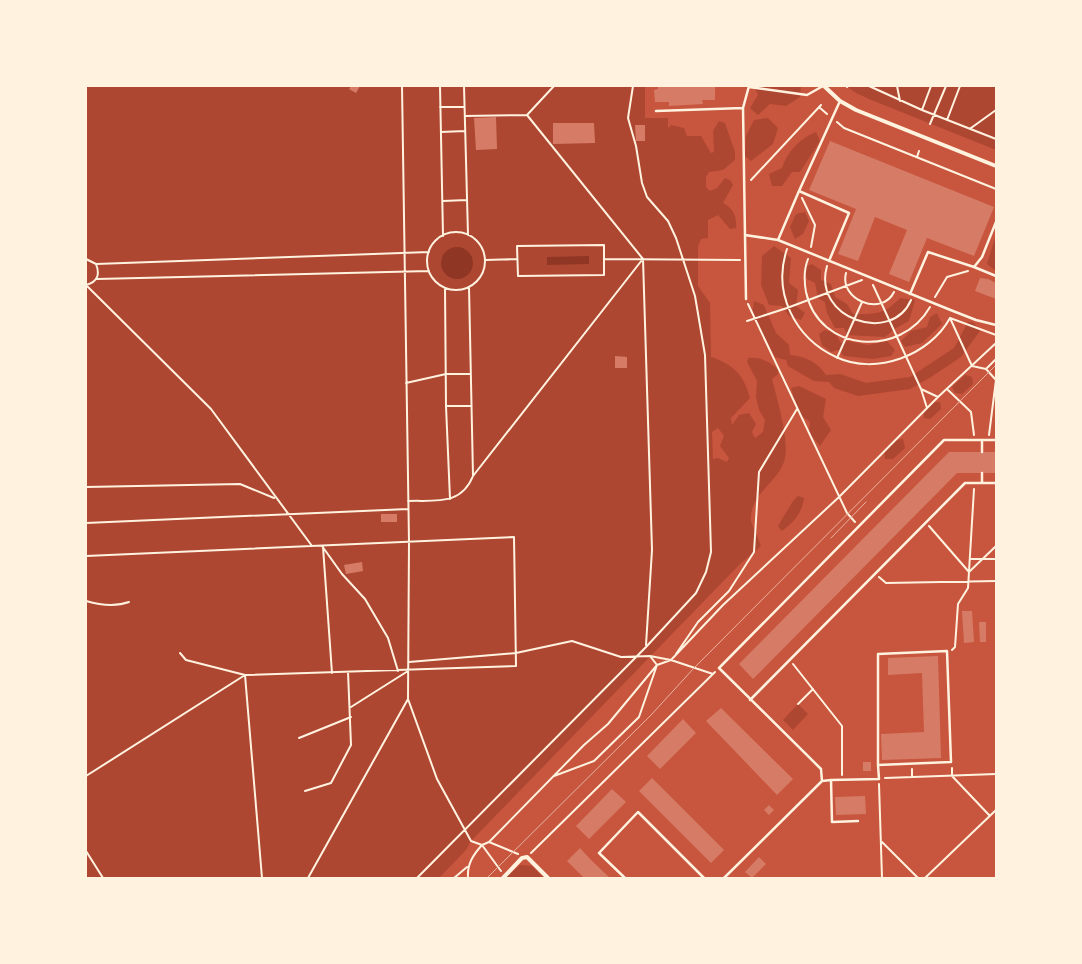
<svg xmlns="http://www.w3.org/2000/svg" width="1082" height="964" viewBox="0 0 1082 964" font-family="Georgia,serif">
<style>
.green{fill:#ae4732;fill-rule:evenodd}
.water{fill:#8f3625}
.building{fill:#d67c66}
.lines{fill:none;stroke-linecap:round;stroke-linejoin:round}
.path{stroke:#fff3e0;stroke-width:2}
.service{stroke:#fff3e0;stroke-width:2.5}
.minor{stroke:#fff3e0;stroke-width:4}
.tram{stroke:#e9b49f;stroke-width:1}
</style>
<rect width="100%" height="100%" fill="#c8553d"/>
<!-- green -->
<path class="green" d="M86 86H645V118H668V128L671 125 684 128 687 136H701L711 153 714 152 713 131 719 121 725 123 735 152V160L723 170 709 172 706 177V187L710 191 717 188 725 178 730 180 733 185 723 203C733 208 737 216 736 228L730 229 718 215 708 220V238L701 239 698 247V286L710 303 711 357C733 364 744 375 750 398L731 418 732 425 739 415 749 413 756 424 752 432 755 438 763 432 765 420 759 410 756 397 757 381 747 362 748 358C759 357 771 361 778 370V374L772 379C777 399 789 438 785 458 780 482 749 493 751 521 752 525 759 540 761 546L739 565 471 841 466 850 439 878H86ZM718 428 724 436 720 446 729 458 727 462 718 458 713 459 712 432Z
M754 86H801L800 97 786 106 770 104 758 115 750 108 758 95Z
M846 86H996V150L869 99 856 93Z
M768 118 778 128 773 144 751 161 745 156 746 136 754 120Z
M816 132 820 141 800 172H792L782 186H772L769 174 782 168C787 152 800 138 816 132Z
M805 212 809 221 803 234 795 239 790 227 796 214Z
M995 238H996V271L987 264Z
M774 246 791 258 789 283 798 290 796 306 805 313 801 320 789 316 782 306 769 305 761 285 762 256Z
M812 264 821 270V280L831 284 835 297 847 304 853 314C875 314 884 315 900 298L915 300 909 321 896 328 885 337 847 335 844 328H835L827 313 825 302 818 298 815 283 807 279 804 267Z
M754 301 764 305 776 333 789 345 790 355C804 356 818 362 826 375L840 374 866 383 910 377 954 348 968 322 974 323 980 331 961 357 931 377 910 389 858 396 834 388 829 382 814 381 788 366 786 360 775 357 752 314Z
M937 313 942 324 922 343 905 347 901 341 911 331 927 327 930 317Z
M825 330 835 333 841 343 848 341 868 345 887 341 895 350 891 356 873 359 844 356 838 350 831 352 822 345 819 334Z
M965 375 972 377 973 384 962 394 955 393 952 387Z
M799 386 826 399 823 417 831 430 820 446 809 433 810 422 799 414 791 388Z
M933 402H940L941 409 930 419 924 418V410Z
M903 439 905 448 893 459H885L884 451 895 440Z
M798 496 804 498C802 513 794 522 782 531L778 526 793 501Z
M798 704 808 714 793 730 783 720Z
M520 865 532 866 544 878H505Z"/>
<!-- water -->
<path class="water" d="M441 263a16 16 0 1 1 32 0a16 16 0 1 1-32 0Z
M589 256V264L547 265V257Z"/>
<!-- building -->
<path class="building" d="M351 86H360L356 93 349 89Z
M658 86H715V100H702L703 104 669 106V102H655L654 90 658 89Z
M496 117 497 149 476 150 474 118Z
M553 123H594L595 143 553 144Z
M635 125H645V141H636Z
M830 141 994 207 974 256 927 238 909 282 889 274 907 230 875 217 858 261 838 254 856 209 809 190Z
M980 278 988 279 996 283V299L975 291Z
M615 356 627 357V368H615Z
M949 452H996V473H957L753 679 739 664Z
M381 514H397V522H381Z
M362 562 363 571 346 574 344 565Z
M962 611H972L974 642 964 643Z
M979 622H986V642H980Z
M938 656 941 758 882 760 881 734 924 732 922 673 888 675V658Z
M721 708 793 779 777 795 706 721Z
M683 719 696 733 660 769 647 756Z
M863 762H871V771H863Z
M652 778 724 850 711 863 639 791Z
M612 789 626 802 589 839 576 826Z
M865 796 866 814 836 815 835 797Z
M769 805 774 810 769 815 764 810Z
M580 848 591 860 610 878H584L567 861Z
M759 857 766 864 752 878 745 872Z"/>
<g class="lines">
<!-- path -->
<path class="path" d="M402 86 409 542 408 699 437 779 471 841 482 845C473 855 467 864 468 878
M440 86 443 236
M464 86 468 235
M554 86 527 115 643 259 652 550 646 645
M869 86 922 110 996 139
M897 86 900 101
M847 87 848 86
M440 107H464
M819 107 827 114
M922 110 931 86
M465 116 527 115
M947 120 960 86
M837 122 844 128 996 189
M930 124 946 86
M971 128 996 110
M441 132 465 131
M917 157 919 151
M751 180 821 105
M802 198 815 225 811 247
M443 201 467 200
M427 261a29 29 0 1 1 58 0a29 29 0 1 1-58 0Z
M604 245V275L518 276 517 246Z
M787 249C772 293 795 338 836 357 876 376 930 355 950 318L996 335
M86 259 96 264C100 274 98 282 86 285
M604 259 740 260
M808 259C804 269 804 281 806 292 819 353 901 358 930 307
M485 260 517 259
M96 264 429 252
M827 266C812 319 892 345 911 300
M846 273C839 300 882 317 894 292
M97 279 429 271
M86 285 211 409 312 546
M873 285 921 389 927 408
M445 288 446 406 450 499
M935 297 947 277 968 271
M748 304 847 513 855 522
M950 318 972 366 986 369 996 380 989 435
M747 321 787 308 862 280
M837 358 862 302
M986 369 996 359
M406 383 446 374H470
M921 389 938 397 996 343
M948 390 971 412 974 435
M446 406H471
M473 476 642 260
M86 487 240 484 274 498
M408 501C435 500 461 506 473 476L469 287
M86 523 408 509
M929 526 969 572 996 546
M322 546 342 574 365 599 388 638 398 671
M323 547 332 673
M86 556 514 537 516 666 245 675 186 660 180 653
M970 559H996
M879 577 886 583 996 581
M86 601C100 605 115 607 129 602
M952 650 955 647 958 604 968 588 974 489
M676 654 698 622 729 591 754 552 759 472 797 409
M409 662 516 653 572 641 621 657 650 656
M793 664 842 726V775
M798 704 813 689
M351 707 408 671
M299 738 351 717
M952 768V776L990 816
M912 769V777
M86 776 245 675 262 878
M554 776 594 761 639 717 657 665 650 656 671 660 713 674
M885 778 996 774
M879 784 882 878
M305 791 331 783 351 745 348 672
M489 842 584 745 608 724 657 665 671 660 723 605 839 497 938 397
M882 842 918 878
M86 851 103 878
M531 853 715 672
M501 871 482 845 489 842 518 854
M308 878 408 699
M417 878 646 647 696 593 706 572 711 552 705 355 695 296 676 238 668 221 647 197 642 183 636 146 628 118 633 86
M454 878 467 867
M925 878 996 810"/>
<!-- service -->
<path class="service" d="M749 87 807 95 823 86
M656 111 743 108
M745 235 778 240 953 311 976 320 996 325
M778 240 799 191
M829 261 849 213 799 191 840 101
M974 267 996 276
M910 294 928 252 974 267 982 257 996 222
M746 299 743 108 749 86
M982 440V452
M982 473V482
M750 700 965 483H996
M831 780 879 779 878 765V654L947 651 951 762 878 765
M822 781 831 780 832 822 858 821
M625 878 599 853 638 812 704 878
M724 878 822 781 821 769 719 668 944 440H996"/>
<!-- minor -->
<path class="minor" d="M824 86 840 101 856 110 996 166
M503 878 522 858 527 857 548 878"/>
<!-- tram -->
<path class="tram" d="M831 538 866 502
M487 878 652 714 694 668 996 365"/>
</g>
<!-- border -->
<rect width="1082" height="964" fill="none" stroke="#fff3e0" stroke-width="174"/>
</svg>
